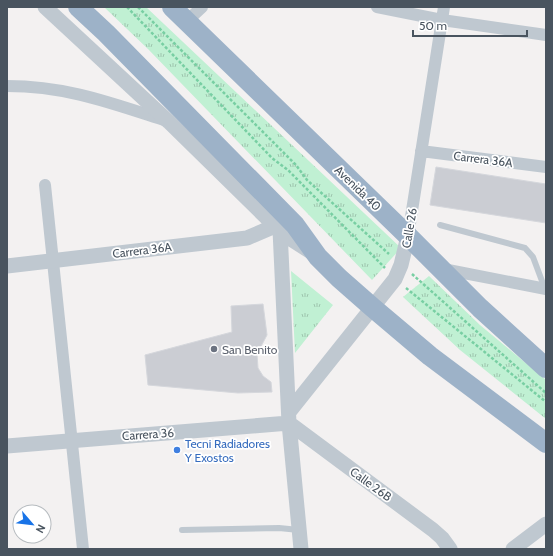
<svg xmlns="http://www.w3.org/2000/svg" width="553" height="556" viewBox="0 0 553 556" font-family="Cabin,sans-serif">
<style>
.grass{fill:url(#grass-tufts)}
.building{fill:#cbcdd3;stroke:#d5d7dc}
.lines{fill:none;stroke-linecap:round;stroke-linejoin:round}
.path{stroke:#78cfa3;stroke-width:2.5;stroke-dasharray:3 2;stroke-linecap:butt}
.service{stroke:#bfc8d0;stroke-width:6}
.minor{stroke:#bfc8d0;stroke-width:12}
.tertiary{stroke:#bfc8d0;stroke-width:15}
.trunk{stroke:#9db2c8;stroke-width:20}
.worship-dot{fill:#6b7280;stroke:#fff;stroke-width:1.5}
.shop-dot{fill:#3f7fe0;stroke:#fff;stroke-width:1.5}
.labels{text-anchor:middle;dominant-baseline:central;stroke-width:3.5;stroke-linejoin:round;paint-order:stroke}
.street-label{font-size:12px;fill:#49545f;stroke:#fff}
.worship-label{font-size:12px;fill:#5b616d;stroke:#fff;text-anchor:start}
.shop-label{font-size:12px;fill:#366cbe;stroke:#fff;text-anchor:start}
</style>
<defs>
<pattern id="grass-tufts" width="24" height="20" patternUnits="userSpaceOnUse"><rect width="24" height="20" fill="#c0f0d3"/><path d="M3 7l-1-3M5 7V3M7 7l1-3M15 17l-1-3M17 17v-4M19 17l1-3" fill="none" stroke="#9ec5ae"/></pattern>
</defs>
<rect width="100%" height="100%" fill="#f3f1f1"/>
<!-- grass -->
<path class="grass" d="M104 7H146L401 248 372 280 148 49Z
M291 271 333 305 295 353Z
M429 276 480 325 546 380V419L460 350 403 297Z"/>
<!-- building -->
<path class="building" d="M436 167 546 184V223L430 205Z
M263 304 267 335 257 354 258 368 263 376 271 382 272 392 238 393 148 385 145 355 232 332 231 306Z"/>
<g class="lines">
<!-- path -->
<path class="path" d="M127 7 272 158 288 170 385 268
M138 7 296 165 307 180 389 254
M412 274 546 393
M406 288 546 402"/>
<!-- service -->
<path class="service" d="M440 225 525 248 533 257 545 289
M182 530 279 528 299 530"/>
<!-- minor -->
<path class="minor" d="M377 7 442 20 546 35
M186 22 202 7
M7 86C67 86 111 103 167 121
M421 151 546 167
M45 185 83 549
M408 236 444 7
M443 269 546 289"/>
<!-- tertiary -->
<path class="tertiary" d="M45 7 169 122 275 226 286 236 311 252
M280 230 289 423 301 549
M7 266 247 238 275 226
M289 412 395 279 401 265 408 236
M289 423 433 530 442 538 450 549
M7 446 289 423
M513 549 546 524"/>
<!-- trunk -->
<path class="trunk" d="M78 7 106 33 295 225 318 257 339 278 372 307 430 356 546 443
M172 7 408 236 480 308 546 368"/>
</g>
<!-- markers -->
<circle class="worship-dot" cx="214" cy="349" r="4"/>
<circle class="shop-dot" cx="177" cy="450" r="4"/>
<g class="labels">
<!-- street labels -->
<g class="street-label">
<text transform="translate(483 159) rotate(7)">Carrera 36A</text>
<text transform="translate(358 188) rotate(44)">Avenida 40</text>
<text transform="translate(409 228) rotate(-80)">Calle 26</text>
<text transform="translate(142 250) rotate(-7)">Carrera 36A</text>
<text transform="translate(148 434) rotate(-4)">Carrera 36</text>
<text transform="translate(371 484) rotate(36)">Calle 26B</text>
</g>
<!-- worship labels -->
<g class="worship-label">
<text x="222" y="349">San Benito</text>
</g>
<!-- shop labels -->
<g class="shop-label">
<text x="185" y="443">Tecni Radiadores<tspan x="185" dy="14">Y Exostos</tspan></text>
</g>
</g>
<!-- border -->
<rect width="553" height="556" fill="none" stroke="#49545f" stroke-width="16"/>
<!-- north arrow -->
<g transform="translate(32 524) rotate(118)"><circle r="19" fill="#ffffff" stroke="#b6bbbf"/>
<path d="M0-3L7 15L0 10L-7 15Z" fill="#1873e7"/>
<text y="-6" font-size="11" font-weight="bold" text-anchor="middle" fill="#49545f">N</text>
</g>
<!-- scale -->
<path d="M413 30v6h114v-6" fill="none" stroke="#49545f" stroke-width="2"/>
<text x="419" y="30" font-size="12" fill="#49545f" stroke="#ffffff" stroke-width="3" paint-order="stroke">50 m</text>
</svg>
